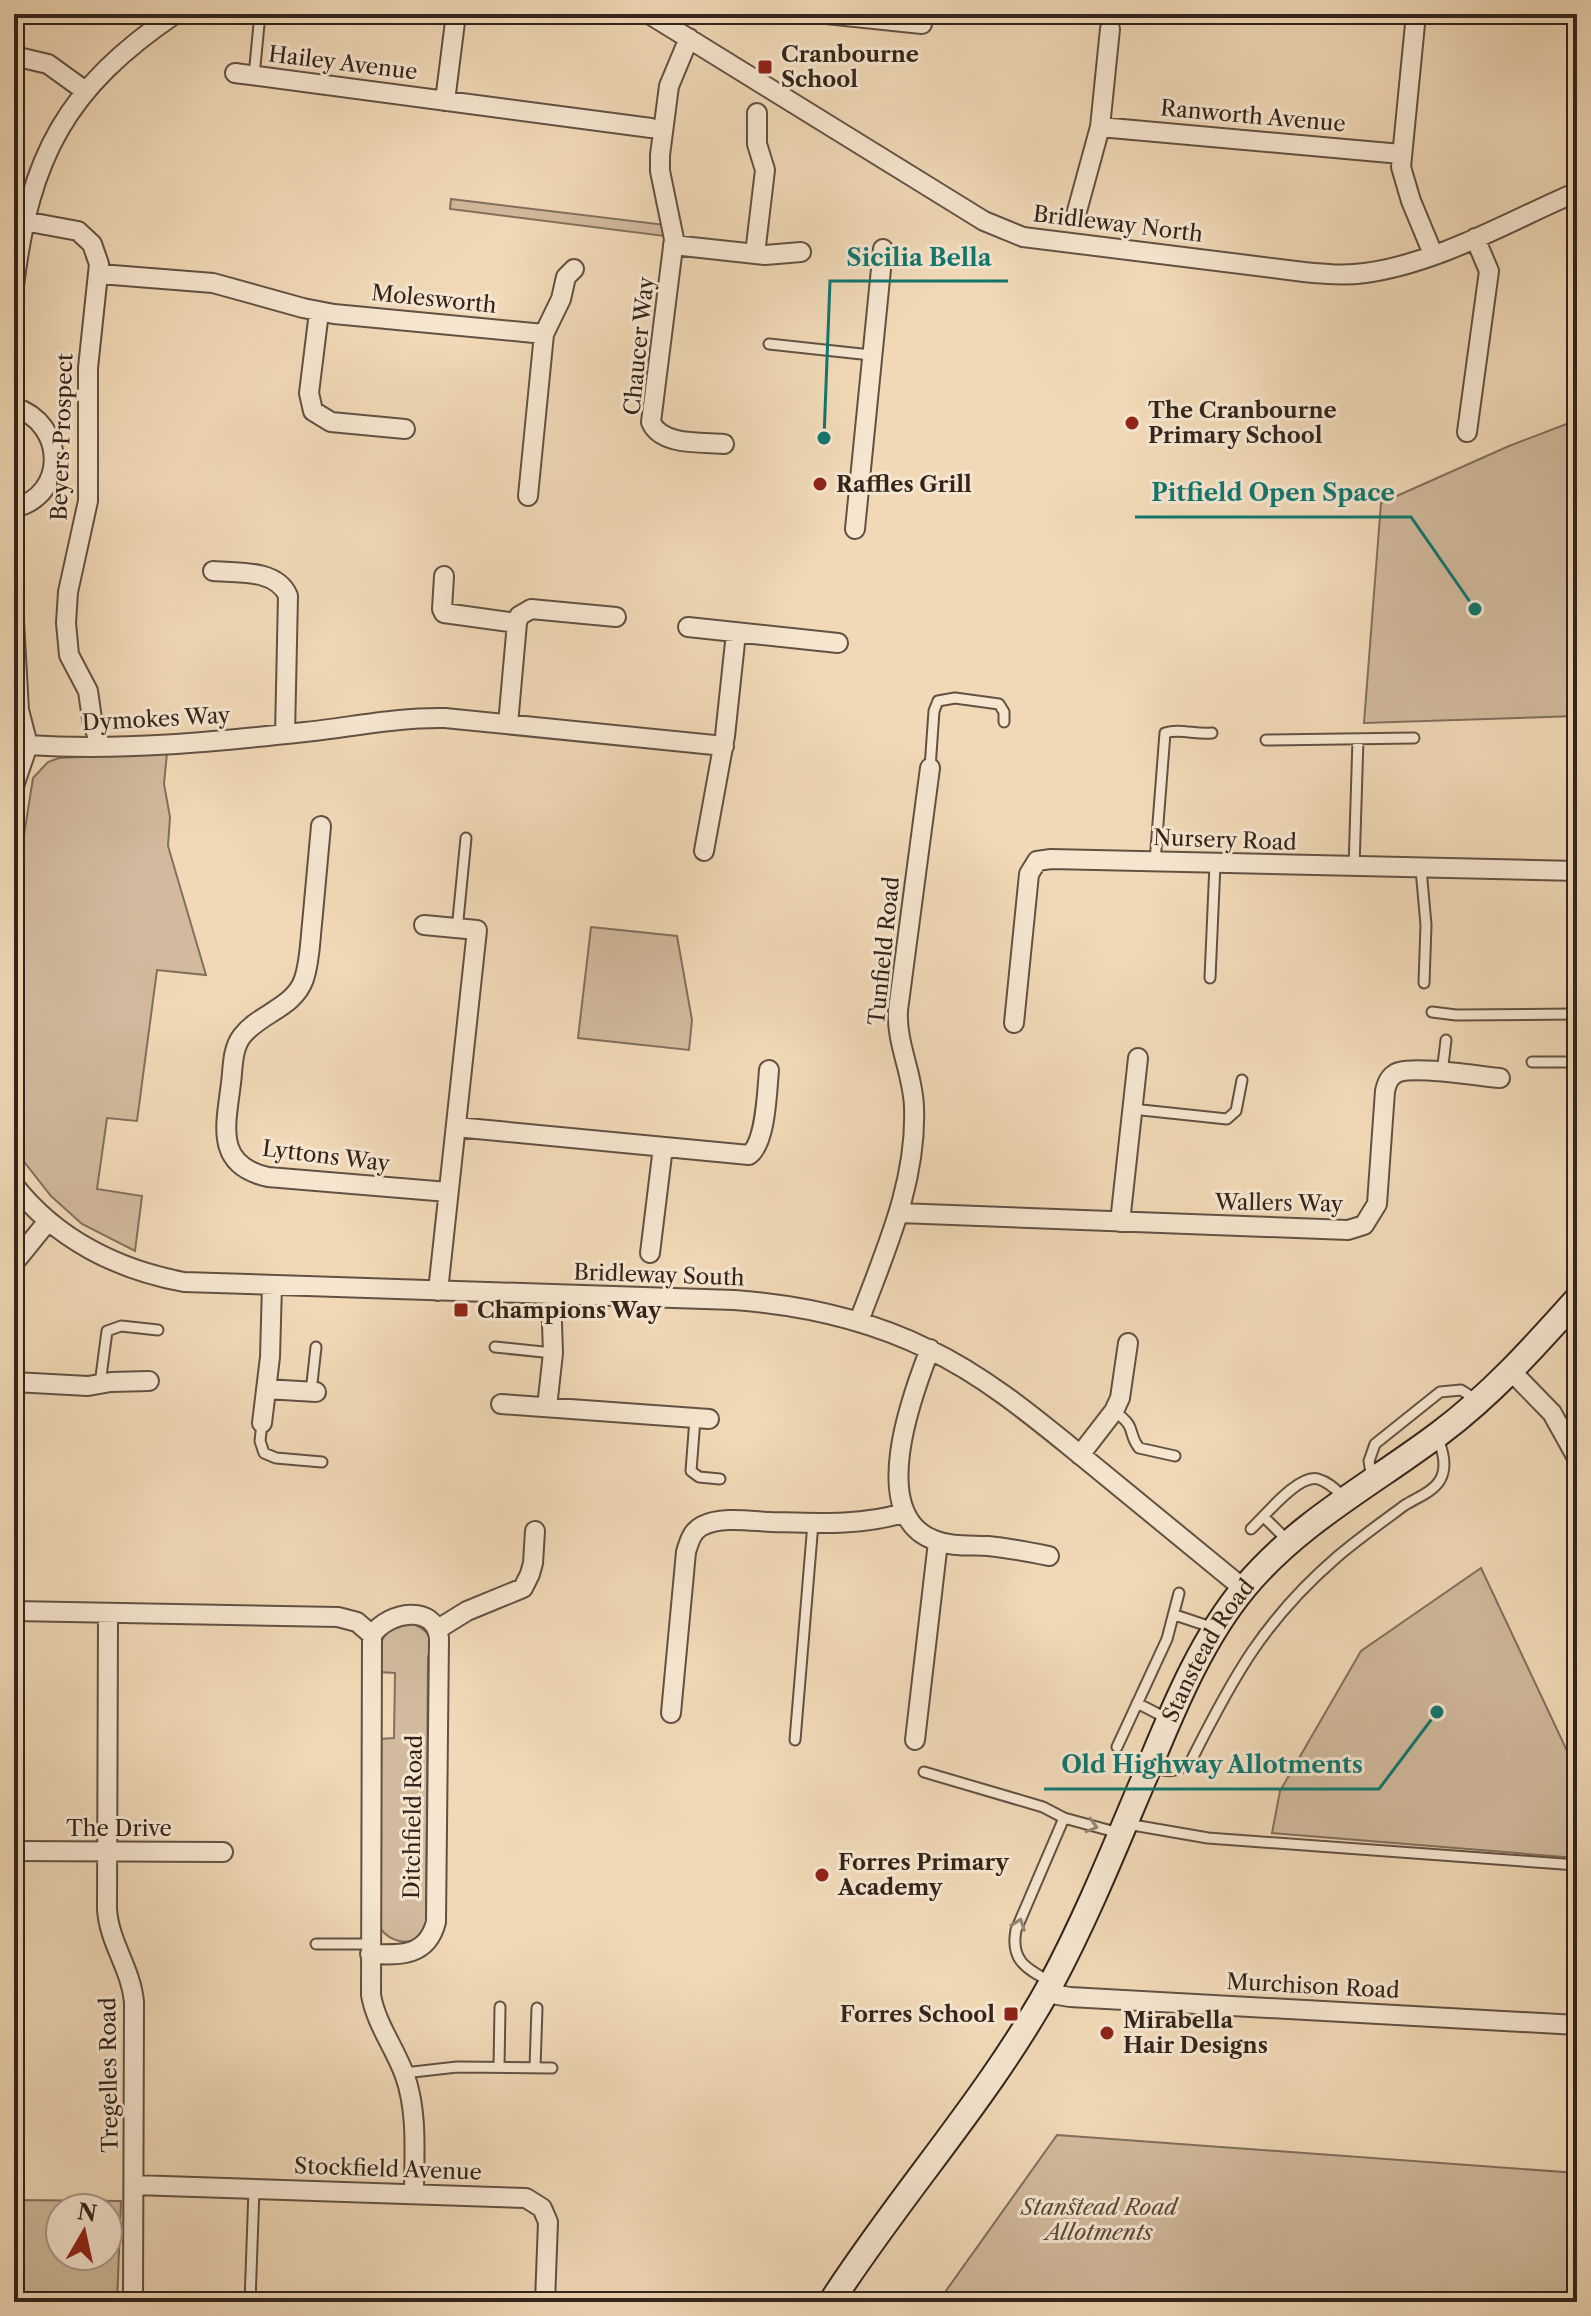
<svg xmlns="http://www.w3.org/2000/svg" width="1591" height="2316" viewBox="0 0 1591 2316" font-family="'Libre Caslon Text',serif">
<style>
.green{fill:#d1ba9d;stroke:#826f5c;stroke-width:2;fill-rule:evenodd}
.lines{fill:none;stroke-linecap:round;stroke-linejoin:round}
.lane-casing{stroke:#625143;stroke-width:13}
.street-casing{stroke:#625143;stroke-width:22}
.secondary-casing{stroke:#32241c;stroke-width:28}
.lane{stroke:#f6e6d0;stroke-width:9}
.street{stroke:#f6e6d0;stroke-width:18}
.secondary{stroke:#f6e6d0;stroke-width:24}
.oneway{stroke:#948576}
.poi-dot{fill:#8f2418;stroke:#f6e6d0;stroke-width:3}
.labels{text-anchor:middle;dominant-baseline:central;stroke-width:6;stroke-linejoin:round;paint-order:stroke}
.poi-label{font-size:22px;font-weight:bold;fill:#32241c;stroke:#f6e6d0;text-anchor:start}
.street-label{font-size:22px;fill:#32241c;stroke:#f6e6d0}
.park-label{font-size:22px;font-style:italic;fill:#5a4a3c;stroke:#f6e6d0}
.leader{fill:none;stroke:#0f766e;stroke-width:3}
.callout-dot{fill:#0f766e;stroke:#f6e6d0;stroke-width:3}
.callout-label{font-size:24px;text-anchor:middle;font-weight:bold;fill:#0f766e;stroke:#f6e6d0;stroke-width:6;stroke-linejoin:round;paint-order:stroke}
</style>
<rect width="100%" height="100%" fill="#f1d9b7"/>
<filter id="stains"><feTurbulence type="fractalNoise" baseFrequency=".0025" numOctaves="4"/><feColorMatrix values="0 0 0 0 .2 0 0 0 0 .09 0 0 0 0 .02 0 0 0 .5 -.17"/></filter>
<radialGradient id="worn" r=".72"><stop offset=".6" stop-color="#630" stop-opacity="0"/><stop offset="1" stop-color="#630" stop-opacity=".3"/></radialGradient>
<!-- green -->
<path class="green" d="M451 199 666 225 664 236 450 209Z
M1577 420V716L1364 723 1381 503 1509 446Z
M167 753 164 784 170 817 168 846 206 975 157 970 137 1121 107 1118 97 1189 142 1196 135 1251 82 1224 51 1196 14 1149V879L24 835 33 778 48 762 59 758Z
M591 927 677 936 692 1020 689 1050 578 1038Z
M1481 1568 1577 1772V1858L1272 1833 1280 1791 1361 1651Z
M411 1623C427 1629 432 1636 432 1653L428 1656 426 1923 419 1939C402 1946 385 1939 377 1923L379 1739 394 1738 395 1673 379 1672C380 1643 378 1628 411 1623Z
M1057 2135 1577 2173V2302H938Z
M14 2200 121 2201 117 2302H14ZM60 2208H108V2256H60Z"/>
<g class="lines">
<!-- lane casing -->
<g class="lane-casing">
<path id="lane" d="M254 76 260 14
M769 344 871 355
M1266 740 1414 738
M930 768 934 711 938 701 955 698 999 704 1004 712V722
M1155 862 1165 733C1180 728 1196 735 1212 733
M1354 868 1358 739
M1421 869 1426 925 1424 983
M457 930 466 838
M1210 978 1215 864
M1432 1012 1456 1015 1577 1014
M1532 1062H1577
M1442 1073 1446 1040
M1132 1109 1227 1119 1236 1111 1242 1080
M495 1347 553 1353
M100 1384 107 1331 121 1326 158 1330
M311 1392 316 1347
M1114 1411C1139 1429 1126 1431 1139 1448L1175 1456
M695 1419 691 1471 699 1477 720 1479
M262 1423 260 1441 264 1453 276 1458 322 1462
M1372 1479 1369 1461 1375 1444 1440 1392 1461 1390 1477 1400
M1264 1517 1287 1540
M1251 1529C1265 1516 1298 1474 1318 1479 1329 1482 1337 1491 1345 1498
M1175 1615 1214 1628
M1137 1703 1166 1718
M795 1740 813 1523
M1117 1747 1167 1639 1179 1593
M1151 1766C1167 1773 1178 1773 1191 1761 1233 1677 1264 1620 1337 1557 1358 1539 1382 1522 1405 1505 1416 1498 1433 1492 1440 1480 1447 1468 1443 1451 1438 1439
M924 1772 1043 1807 1064 1818 1119 1833
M1127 1824 1208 1838 1577 1865
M316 1944H370
M1051 1982C1027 1969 1010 1961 1016 1930L1064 1818
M499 2067 500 2007
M535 2068 537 2008
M404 2073 457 2067 552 2068
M250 2302 254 2189"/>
</g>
<!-- street casing -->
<g class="street-casing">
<path id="street" d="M649 14 984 221 1023 237 1304 272C1324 274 1345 276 1365 273 1439 263 1509 221 1577 192
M826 14 922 24
M1416 14 1401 167 1411 201 1433 254
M689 38 669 86 660 155V171L674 239 651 422C661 446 702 442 724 444
M14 56 48 64 84 90
M235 73 651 128
M445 101 456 14
M1100 127 1401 154
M1077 211 1100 127 1110 29
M24 221 78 231 92 244 99 264 88 368V501L68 592 66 623 69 655 88 691 92 719 100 746
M673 245 765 255 801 252
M755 254 765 170 757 144V113
M100 274 213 283 303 308 334 314 544 334
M14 286C30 156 66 88 175 14
M319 312 309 393 313 411 331 422 405 429
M14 407C66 423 68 495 14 508
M1467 432 1489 271 1475 238
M528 496 544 334 561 299 566 277 574 269
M855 529 883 249
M213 571C237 573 277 569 288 596L285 734
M444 576 442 609 444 613 517 623
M14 621 19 710 28 745 14 786
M688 627 838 643
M508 724 517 623 519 616 531 609 616 617
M28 745C121 751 213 742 305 732 352 727 398 717 445 718L724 746
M321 826C318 858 315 891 312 924 310 942 310 961 304 979 294 1008 260 1013 242 1036 232 1049 233 1068 231 1083 226 1125 214 1165 268 1177L448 1192
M704 851 725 736 736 633
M424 925 477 930 438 1291
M1014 1023 1028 884 1029 874 1037 861 1051 859 1577 871
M456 1127 749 1155C766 1143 767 1091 769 1070
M14 1185C56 1239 118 1270 184 1282L734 1300C802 1305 867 1319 928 1349 985 1376 1035 1418 1083 1457 1136 1501 1190 1545 1244 1589
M899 1213 1348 1230 1364 1225 1377 1204 1385 1091C1387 1082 1390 1075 1399 1072 1419 1066 1477 1076 1500 1078
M1120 1222 1138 1058
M650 1253 663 1147
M14 1263 48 1221
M859 1321C885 1251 917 1183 914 1107 913 1073 896 1044 898 1010L930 768
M930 1349C912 1395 867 1515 934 1540 951 1547 970 1545 988 1546 1009 1548 1029 1552 1049 1556
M1511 1371 1552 1413 1577 1458
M14 1382 88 1386 111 1382 149 1381
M266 1389 316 1392
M501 1404 709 1419
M547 1407 553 1353 551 1295
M262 1423 270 1357 272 1285
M1080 1455 1114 1411 1120 1398 1128 1343
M14 1611 338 1617 357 1622 372 1635 371 1995C376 2024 395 2048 405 2076 418 2113 414 2156 414 2194
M108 1613 107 1909C109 1943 131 1968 134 2002L133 2302
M438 1629 467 1611 523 1588 530 1574 533 1563 535 1531
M671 1713 686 1552C689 1542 692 1531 702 1526 721 1516 750 1521 771 1522 814 1523 861 1526 903 1513
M915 1740 938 1542
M14 1851 223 1852
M370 1954C400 1955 427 1957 436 1922L439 1638C435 1604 389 1611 372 1635
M1046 1993 1070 1997 1577 2025
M134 2185 526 2198 542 2208 548 2222 545 2302"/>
</g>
<!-- secondary casing -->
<g class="secondary-casing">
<g id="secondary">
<path id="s1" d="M831 2302C901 2193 990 2096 1052 1982 1090 1911 1120 1834 1152 1760 1176 1702 1204 1636 1245 1587 1299 1522 1374 1483 1440 1433 1492 1394 1534 1347 1577 1299"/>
</g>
</g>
<!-- lane -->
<use href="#lane" class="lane"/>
<!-- street -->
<use href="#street" class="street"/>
<!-- secondary -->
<use href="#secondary" class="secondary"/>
</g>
<!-- one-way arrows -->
<defs><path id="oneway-chevron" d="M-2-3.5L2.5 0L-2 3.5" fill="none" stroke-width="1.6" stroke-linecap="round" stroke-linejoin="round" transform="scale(2)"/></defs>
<g class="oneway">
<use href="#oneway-chevron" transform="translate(1092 1826) rotate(16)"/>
<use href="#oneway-chevron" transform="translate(1019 1924) rotate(-70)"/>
</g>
<!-- markers -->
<g class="poi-dot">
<rect x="757" y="59" width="16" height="16" rx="4"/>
<circle cx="1132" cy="423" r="8"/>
<circle cx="820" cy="484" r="8"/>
<rect x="453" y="1302" width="16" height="16" rx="4"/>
<circle cx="822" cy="1875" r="8"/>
<rect x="1003" y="2006" width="16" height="16" rx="4"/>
<circle cx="1107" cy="2033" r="8"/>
</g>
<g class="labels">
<!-- poi labels -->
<g class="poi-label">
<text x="781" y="54">Cranbourne<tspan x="781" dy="25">School</tspan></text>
<text x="1148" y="410">The Cranbourne<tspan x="1148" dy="25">Primary School</tspan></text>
<text x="836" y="484">Raffles Grill</text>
<text x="477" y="1310">Champions Way</text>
<text x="838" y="1862">Forres Primary<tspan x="838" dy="25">Academy</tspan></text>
<text x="995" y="2014" text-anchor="end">Forres School</text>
<text x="1123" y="2020">Mirabella<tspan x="1123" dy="25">Hair Designs</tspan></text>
</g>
<!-- street labels -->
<g class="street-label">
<text transform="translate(343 63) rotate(7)">Hailey Avenue</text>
<text transform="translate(1253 116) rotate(5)">Ranworth Avenue</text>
<text transform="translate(1118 224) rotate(7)">Bridleway North</text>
<text transform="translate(434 299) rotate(6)">Molesworth</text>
<text transform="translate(639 346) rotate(-84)">Chaucer Way</text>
<text transform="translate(62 437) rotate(-88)">Beyers Prospect</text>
<text transform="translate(156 719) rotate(-3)">Dymokes Way</text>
<text transform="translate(1225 840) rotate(2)">Nursery Road</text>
<text transform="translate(884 951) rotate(-84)">Tunfield Road</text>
<text transform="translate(326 1156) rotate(7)">Lyttons Way</text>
<text transform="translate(1279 1203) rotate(1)">Wallers Way</text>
<text transform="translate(659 1275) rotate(2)">Bridleway South</text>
<text stroke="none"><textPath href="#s1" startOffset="756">Stanstead Road</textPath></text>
<text transform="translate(413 1817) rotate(-89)">Ditchfield Road</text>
<text x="119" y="1828">The Drive</text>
<text transform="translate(1313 1986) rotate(3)">Murchison Road</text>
<text transform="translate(109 2075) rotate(-91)">Tregelles Road</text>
<text transform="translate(388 2169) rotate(2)">Stockfield Avenue</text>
</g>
<!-- park labels -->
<g class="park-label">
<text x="1099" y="2207">Stanstead Road<tspan x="1099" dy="25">Allotments</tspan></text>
</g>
</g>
<!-- callouts -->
<path class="leader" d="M824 438L830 281H1008M1475 609L1411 517H1135M1437 1712L1379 1789H1044"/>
<g class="callout-dot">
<circle cx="824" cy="438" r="8"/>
<circle cx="1475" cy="609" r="8"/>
<circle cx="1437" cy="1712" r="8"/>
</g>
<g class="callout-label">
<text x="919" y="266">Sicilia Bella</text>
<text x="1273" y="501">Pitfield Open Space</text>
<text x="1212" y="1773">Old Highway Allotments</text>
</g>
<!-- margin -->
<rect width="1591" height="2316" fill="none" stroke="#f1d9b7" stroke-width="48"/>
<rect x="16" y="16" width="1559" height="2284" fill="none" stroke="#32241c" stroke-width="4"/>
<rect x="24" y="24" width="1543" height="2268" fill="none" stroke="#32241c" stroke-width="2"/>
<!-- north arrow -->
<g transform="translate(84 2232) rotate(9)"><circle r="38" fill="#f6e6d0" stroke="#a89888" stroke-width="2"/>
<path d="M0-6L14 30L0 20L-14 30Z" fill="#8f2418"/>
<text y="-12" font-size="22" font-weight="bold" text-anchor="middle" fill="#32241c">N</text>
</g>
<rect width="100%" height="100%" filter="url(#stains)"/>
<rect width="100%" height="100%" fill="url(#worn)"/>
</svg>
